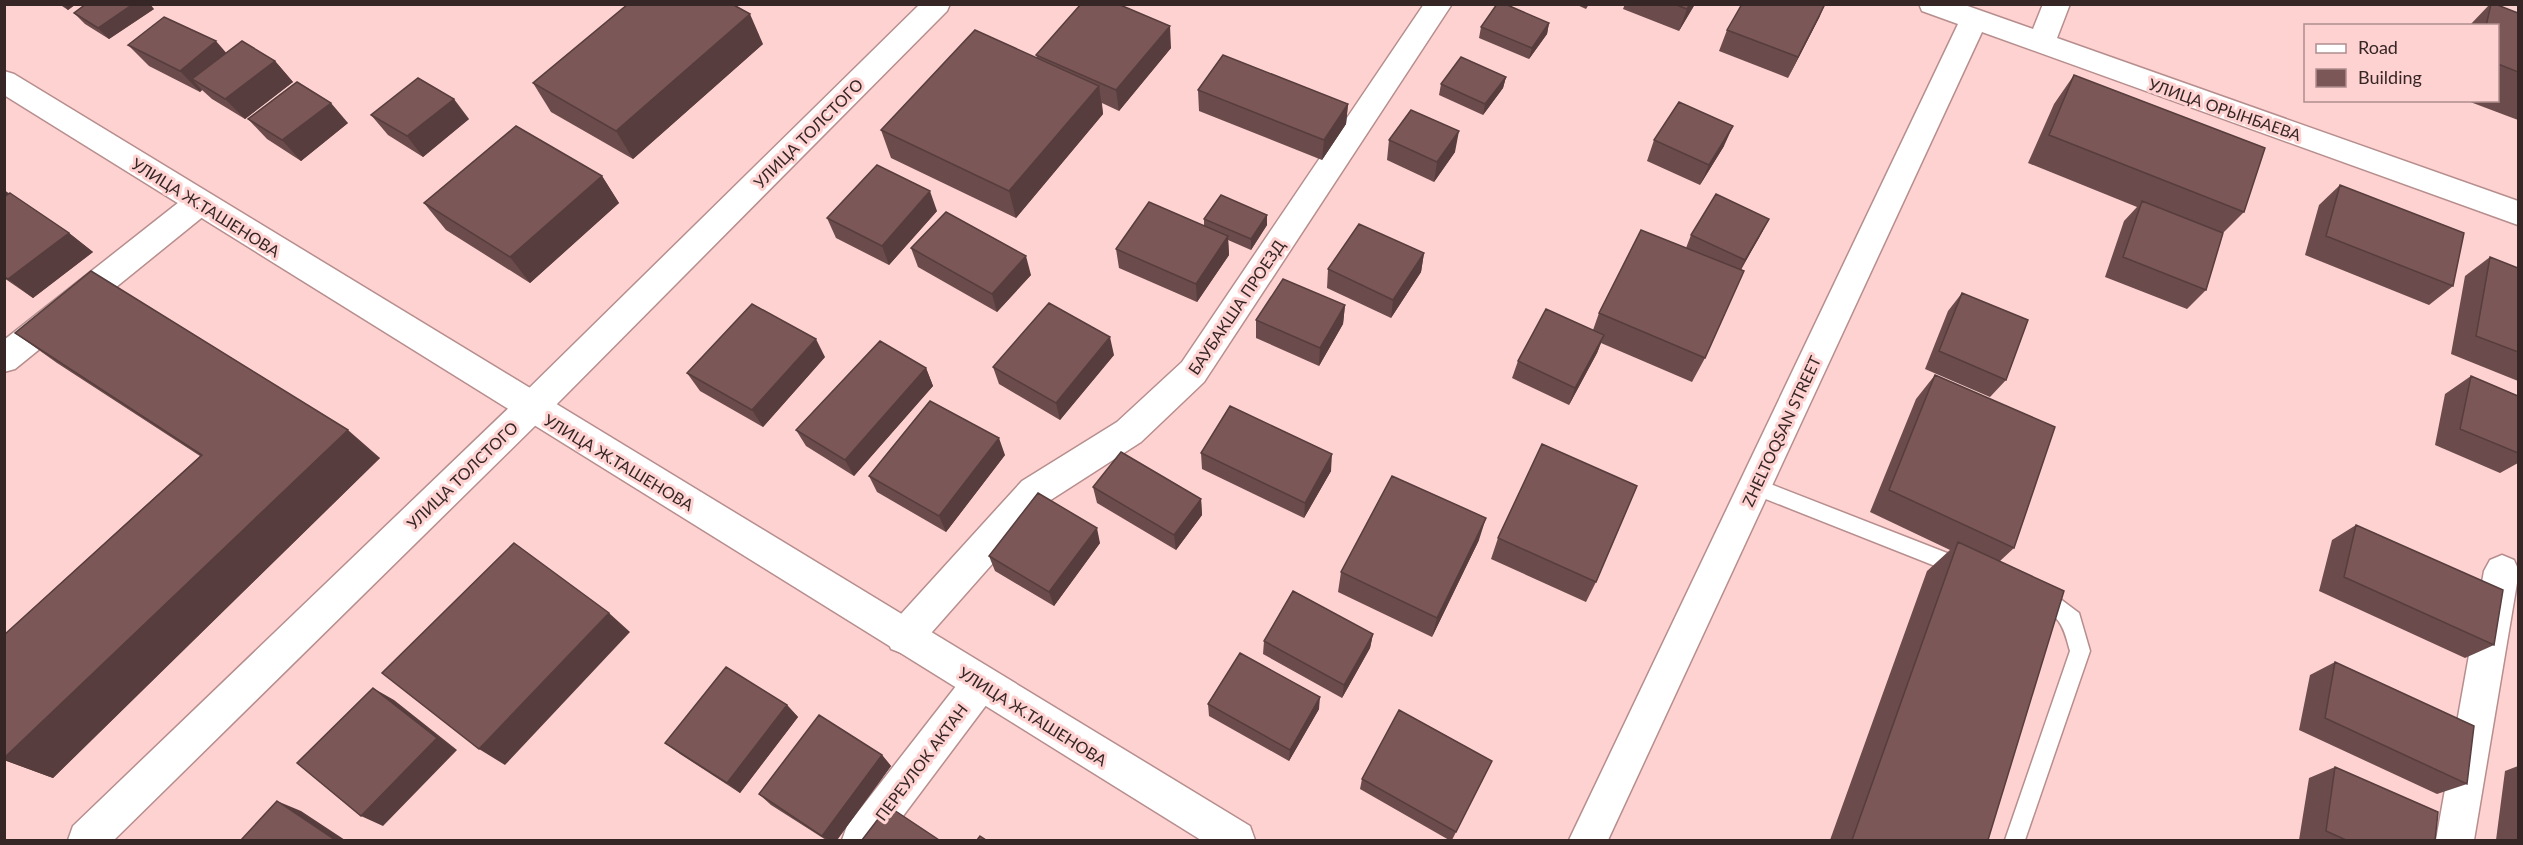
<svg xmlns="http://www.w3.org/2000/svg" width="2523" height="845" viewBox="0 0 2523 845" font-family="Lato,sans-serif">
<style>
.lines{fill:none;stroke-linecap:round;stroke-linejoin:round}
.lane-casing{stroke:#b68e8d;stroke-width:3}
.street-casing{stroke:#b68e8d;stroke-width:3}
.secondary-casing{stroke:#b68e8d;stroke-width:3}
.lane{fill:#fff;fill-rule:evenodd}
.street{fill:#fff;fill-rule:evenodd}
.secondary{fill:#fff;fill-rule:evenodd}
.wall{fill:#6b4b4b}
.shaded-wall{fill:#573d3d}
.building{fill:#7c5757;stroke:#573d3d;stroke-width:1.5}
.labels{text-anchor:middle;dominant-baseline:central;stroke-width:6;stroke-linejoin:round;paint-order:stroke}
.street-label{font-size:16px;fill:#362626;stroke:#fed2d1}
</style>
<rect width="100%" height="100%" fill="#fed2d1"/>
<g class="lines">
<!-- lane casing -->
<g class="lane-casing">
<path id="lane" d="M1755 478 1970 562 1973 568 1970 574 1963 577 1748 492 1746 486 1748 480Z
M2039 589 2055 595 2079 613 2090 651 2025 840H2005L2070 651C2063 624 2060 615 2032 604L2029 598 2032 592Z"/>
</g>
<!-- street casing -->
<g class="street-casing">
<path id="street" d="M920 4H950L947 11 543 418 114 840H68L73 826 519 398Z
M1424 4H1452L1204 382 1141 442 1046 503 917 649 904 654 891 649 886 637 891 625 1022 481 1117 422 1182 362Z
M1919 4H1962L2033 29 2043 4H2070L2057 38 2518 201V225L1982 32 1608 840H1569L1958 24 1922 11Z
M199 191 210 195 214 203 210 211 15 369 4 372V340L188 195Z
M2502 555 2514 560 2518 569V577L2474 840H2436L2484 571 2490 560Z
M980 666 993 672 998 684 993 696 885 840H842L847 826 967 672Z"/>
</g>
<!-- secondary casing -->
<g class="secondary-casing">
<path id="secondary" d="M4 71 14 74 1250 826 1255 840H1201L4 95Z"/>
</g>
<!-- lane -->
<use href="#lane" class="lane"/>
<!-- street -->
<use href="#street" class="street"/>
<!-- secondary -->
<use href="#secondary" class="secondary"/>
</g>
<!-- wall -->
<path class="wall" d="M59 4H76L68 10Z
M1575 4H1589L1586 9Z
M1625 4H1695L1679 31 1623 9Z
M2490 4H2495L2518 13V120L2465 100H2498V26H2469Z
M154 9 109 39 85 24 74 13Z
M1820 16 1788 78 1719 51 1727 30Z
M1549 23 1547 34 1529 59 1479 38 1481 27Z
M763 44 633 159 551 112 533 83Z
M128 45 226 53 275 61 293 82 245 119 212 99 202 90 200 92 149 66Z
M1171 48 1119 111 1102 103 1103 114 1016 218 891 158 881 130 1037 58 1036 55Z
M2074 75 2244 212 2223 233 2206 290 2187 309 2105 277 2124 221 2137 207 2028 163 2054 104Z
M1506 77 1503 88 1483 115 1439 95 1441 84Z
M1198 90 1348 104 1346 124 1322 160 1199 111Z
M371 115 469 119 423 157 388 135Z
M248 119 348 123 301 161 267 139Z
M1389 140 1455 152 1434 182 1387 160Z
M1654 140 1724 146 1700 185 1647 161Z
M602 176 619 203 530 283 446 230 424 203Z
M2340 185 2453 286 2429 305 2305 255 2319 205Z
M4 190 69 233 93 252 33 298 4 278Z
M937 211 889 265 836 238 827 218Z
M1267 215V225L1251 250 1228 240 1229 255 1197 302 1119 268 1116 249 1204 226V219Z
M1769 219 1741 270 1705 358 1692 382 1601 343 1597 353 1569 405 1512 378 1518 361 1593 330 1599 313 1686 248 1691 235Z
M911 248 1031 275 997 312 918 267Z
M1424 253 1421 272 1391 318 1327 288 1328 269Z
M2490 257 2518 268V381L2451 354 2465 276Z
M1962 293 2006 380 1990 397 1925 369 1948 311Z
M1345 305 1343 324 1319 366 1256 338V320Z
M15 333 380 458 53 778 4 760V635L200 456 57 363Z
M1114 355 1060 420 999 384 993 367Z
M825 357 763 427 700 391 687 373Z
M926 368 933 386 854 476 806 446 796 430Z
M1935 375 2014 548 2000 561 1988 840H1830L1927 571 1950 550 1870 512 1916 399Z
M2471 376 2518 396V463L2500 473 2435 445 2445 394Z
M1201 453 1331 471 1304 518 1202 469Z
M1005 455 946 532 877 492 869 476Z
M1093 487 1201 499 1202 515 1176 550 1097 503Z
M2356 525 2494 645 2465 658 2319 591 2332 540Z
M1498 538 1596 582 1586 602 1491 559Z
M1479 540 1432 637 1338 592 1341 572Z
M1100 543 1054 606 995 571 989 556Z
M1373 634 1370 648 1342 698 1263 654 1264 641Z
M2335 662 2467 784 2437 794 2299 730 2310 675Z
M1208 704 1319 709 1289 761 1209 716Z
M787 705 798 717 740 793 680 754 665 743Z
M882 755 891 766 837 840H826L771 805 759 794Z
M1492 761 1452 840H1449L1360 789 1362 779Z
M2518 766V840H2496L2505 771Z
M2335 767 2435 840H2299L2309 778Z"/>
<!-- shaded-wall -->
<path class="shaded-wall" d="M63 4H76L68 10Z
M133 4H150L154 9 109 39 98 28Z
M1690 4H1695L1679 31 1687 9Z
M1825 4 1820 16 1788 78 1798 57Z
M750 14 763 44 633 159 616 131Z
M1549 23 1547 34 1529 59 1532 48Z
M1170 26 1171 48 1119 111 1116 90Z
M216 41 235 63 192 79 202 90 200 92 180 71Z
M275 61 293 82 245 119 225 99Z
M1506 77 1503 88 1483 115 1485 104Z
M1099 86 1103 114 1016 218 1009 191Z
M454 99 469 119 423 157 407 136Z
M331 103 348 123 301 161 282 140Z
M1348 104 1346 124 1322 160 1324 140Z
M1733 126 1724 146 1700 185 1709 165Z
M1459 131 1455 152 1434 182 1437 162Z
M602 176 619 203 530 283 510 257Z
M4 190 29 210 4 228Z
M930 191 937 211 889 265 882 246Z
M1267 215V225L1251 250V239Z
M1769 219 1759 238 1735 279 1745 260Z
M69 233 93 252 33 298 8 279Z
M1228 236 1229 255 1197 302 1196 284Z
M1424 253 1421 272 1391 318 1393 300Z
M1026 256 1031 275 997 312 992 294Z
M1345 305 1343 324 1319 366 1320 348Z
M1604 335 1597 353 1569 405 1575 388Z
M1110 337 1114 355 1060 420 1056 403Z
M816 339 825 357 763 427 752 410Z
M926 368 933 386 854 476 845 460Z
M348 430 380 458 53 778 4 760V758Z
M999 438 1005 455 946 532 939 516Z
M1332 454 1331 471 1304 518 1305 503Z
M1201 499 1202 515 1176 550 1174 535Z
M1486 518 1479 540 1432 637 1437 618Z
M1097 528 1100 543 1054 606 1049 592Z
M609 613 630 632 505 765 479 749Z
M1373 634 1370 648 1342 698 1344 685Z
M373 688 394 700 457 750 383 826 361 816Z
M1320 697 1319 709 1289 761 1290 750Z
M787 705 798 717 740 793 727 783Z
M882 755 891 766 837 840H828L822 836Z
M277 801 301 811 345 840H335Z"/>
<!-- building -->
<path class="building" d="M86 4H133L98 28 74 13Z
M628 4H732L750 14 616 131 533 83Z
M1081 4H1118L1170 26 1116 90 1036 55Z
M1497 4H1505L1549 23 1532 48 1481 27Z
M1674 4H1690L1687 9Z
M1742 4H1825L1798 57 1727 30Z
M2491 4H2495L2518 13V72L2498 64V26H2486Z
M164 17 216 41 180 71 128 45Z
M975 30 1099 86 1009 191 881 130Z
M242 41 275 61 225 99 192 79Z
M1223 55 1348 104 1324 140 1198 90Z
M1461 57 1506 77 1485 104 1441 84Z
M2074 75 2265 148 2244 212 2049 135Z
M418 78 454 99 407 136 371 115Z
M297 82 331 103 282 140 248 119Z
M1679 102 1733 126 1709 165 1654 140Z
M1411 110 1459 131 1437 162 1389 140Z
M516 126 602 176 510 257 424 203Z
M877 165 930 191 882 246 827 218Z
M2340 185 2464 233 2453 286 2326 236Z
M10 193 69 233 8 279 4 277V197Z
M1716 194 1769 219 1745 260 1691 235Z
M1221 195 1267 215 1251 239 1204 219Z
M2142 201 2223 233 2206 290 2123 257Z
M1149 202 1228 236 1196 284 1116 249Z
M946 212 1026 256 992 294 911 248Z
M1359 224 1424 253 1393 300 1328 269Z
M1641 230 1744 271 1705 358 1599 313Z
M2490 257 2518 268V352L2476 336Z
M91 271 348 430 4 758V635L202 455 15 333Z
M1283 279 1345 305 1320 348 1256 320Z
M1962 293 2028 320 2006 380 1939 351Z
M1049 303 1110 337 1056 403 993 367Z
M752 304 816 339 752 410 687 373Z
M1546 309 1604 335 1575 388 1518 361Z
M880 341 926 368 845 460 796 430Z
M1935 375 2055 427 2014 548 1889 490Z
M2471 376 2518 396V453L2460 429Z
M930 401 999 438 939 516 869 476Z
M1230 406 1332 454 1305 503 1201 453Z
M1542 444 1637 486 1596 582 1498 538Z
M1121 452 1201 499 1174 535 1093 487Z
M1392 476 1486 518 1437 618 1341 572Z
M1038 493 1097 528 1049 592 989 556Z
M2356 525 2503 590 2494 645 2344 577Z
M1958 542 2064 591 1988 840H1852Z
M514 543 609 613 479 749 382 673Z
M1293 591 1373 634 1344 685 1264 641Z
M1240 653 1320 697 1290 750 1208 704Z
M2335 662 2474 726 2467 784 2325 718Z
M726 667 787 705 727 783 665 743Z
M373 688 437 738 361 816 297 763Z
M1399 710 1492 761 1456 832 1362 779Z
M819 715 882 755 822 836 759 794Z
M2335 767 2438 812 2435 840H2346L2326 831Z
M277 801 335 840H241Z
M888 806 939 840H862Z
M980 836 986 840H977Z"/>
<g class="labels">
<!-- street labels -->
<g class="street-label">
<text transform="translate(2225 109) rotate(19)">УЛИЦА ОРЫНБАЕВА</text>
<text transform="translate(808 133) rotate(-45)">УЛИЦА ТОЛСТОГО</text>
<text transform="translate(206 207) rotate(32)">УЛИЦА Ж.ТАШЕНОВА</text>
<text transform="translate(1236 307) rotate(-56)">БАУБАКША ПРОЕЗД</text>
<text transform="translate(1781 431) rotate(-65)">ZHELTOQSAN STREET</text>
<text transform="translate(619 462) rotate(31)">УЛИЦА Ж.ТАШЕНОВА</text>
<text transform="translate(462 475) rotate(-44)">УЛИЦА ТОЛСТОГО</text>
<text transform="translate(1033 716) rotate(32)">УЛИЦА Ж.ТАШЕНОВА</text>
<text transform="translate(921 762) rotate(-53)">ПЕРЕУЛОК АКТАН</text>
</g>
</g>
<!-- border -->
<rect width="2523" height="845" fill="none" stroke="#362626" stroke-width="12"/>
<!-- legend -->
<rect x="2304" y="24" width="195" height="78" fill="#fed2d1" stroke="#ae8d8d" stroke-width="1.5"/>
<rect x="2316" y="44" width="30" height="9" fill="#ffffff" stroke="#ae8d8d" stroke-width="1.5"/>
<text x="2358" y="54" font-size="18" fill="#362626">Road</text>
<rect x="2316" y="69" width="30" height="18" fill="#7c5757" stroke="#ae8d8d" stroke-width="1.5"/>
<text x="2358" y="84" font-size="18" fill="#362626">Building</text>
</svg>
